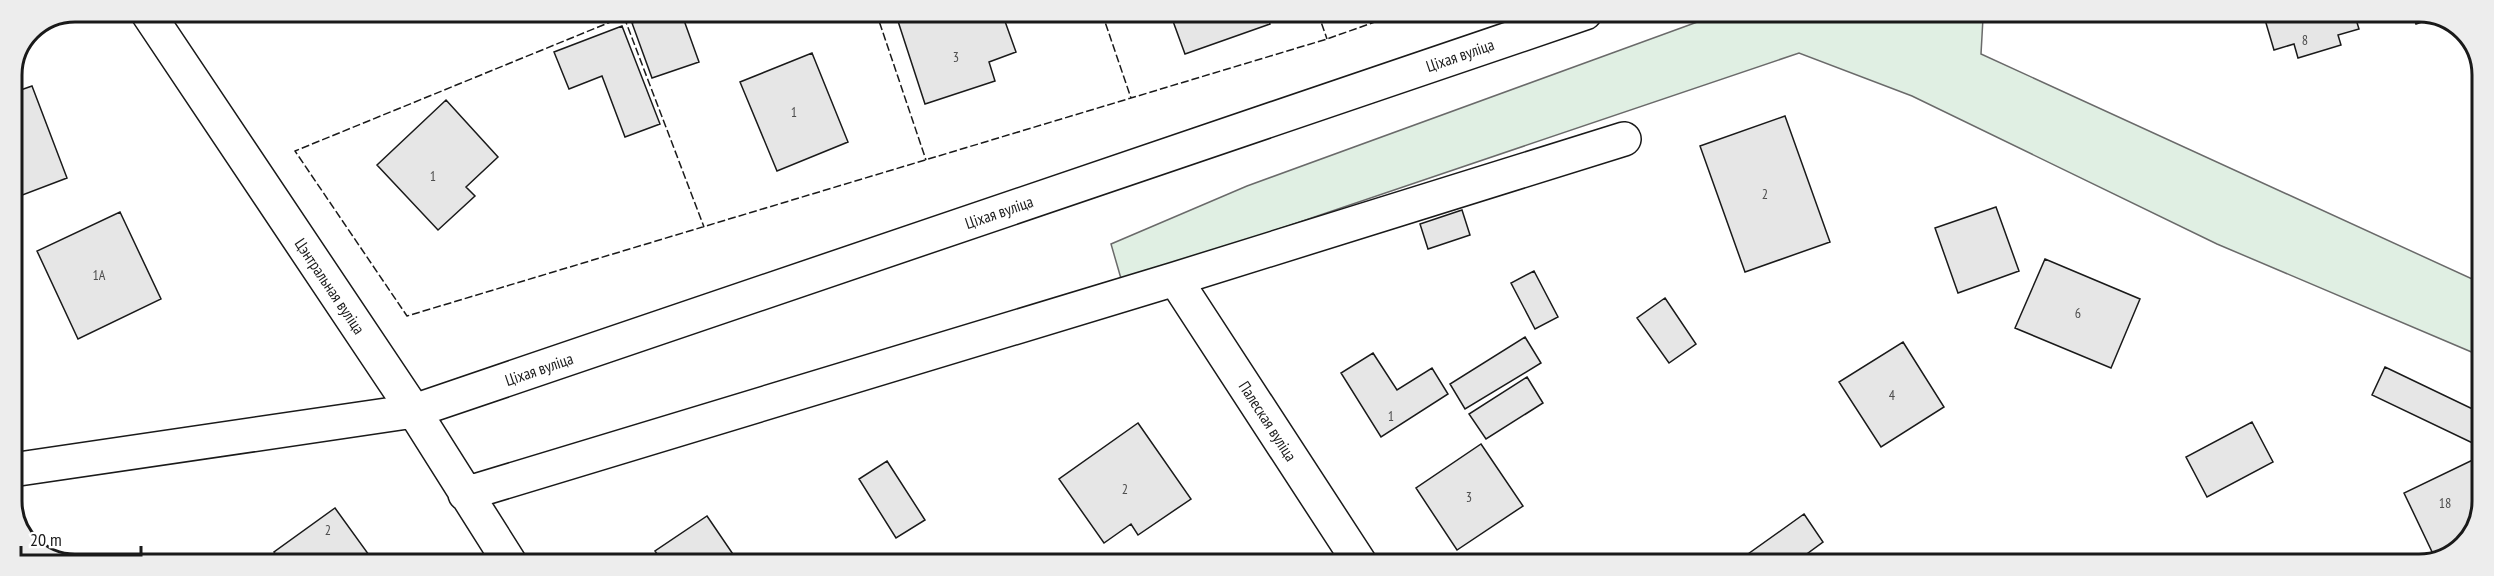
<svg xmlns="http://www.w3.org/2000/svg" width="2494" height="576" viewBox="0 0 2494 576" font-family="'PT Sans Narrow',sans-serif">
<style>
.green{fill:#e0efe3;stroke:#6a6a6a;stroke-width:1.5}
.building{fill:#e6e6e6;stroke:#1a1a1a;stroke-width:1.5}
.lines{fill:none;stroke-linecap:round;stroke-linejoin:round}
.minor-casing{stroke:#1a1a1a;stroke-width:36}
.minor{stroke:#fff;stroke-width:33}
.fence{stroke:#1a1a1a;stroke-width:1.5;stroke-dasharray:8 3;stroke-linecap:butt}
.labels{text-anchor:middle;dominant-baseline:central;stroke-width:4.5;stroke-linejoin:round;paint-order:stroke}
.number-label{font-size:14px;fill:#4d4d4d}
.street-label{font-size:16px;fill:#1a1a1a;stroke:#fff}
.rim{fill:none;stroke:#1a1a1a;stroke-width:3}
</style>
<rect width="100%" height="100%" fill="#fff"/>
<!-- green -->
<path class="green" d="M1722 13H1999L1983 18 1981 54 2481 283V356L2217 244 1912 96 1799 53 1122 282 1111 244 1247 186Z"/>
<!-- building -->
<path class="building" d="M662 12H681L699 62 652 78 632 23Z
M895 12 1002 13 1016 52 989 62 995 81 925 104Z
M1170 13H1266L1270 24 1185 54Z
M2263 13H2354L2359 29 2338 35 2341 45 2298 58 2294 44 2274 50Z
M2412 13H2431L2437 17 2416 24Z
M622 26 660 124 625 137 602 76 569 89 554 52Z
M812 53 848 142 777 171 740 82Z
M32 86 67 178 12 199V93Z
M446 100 498 157 466 187 475 196 438 230 377 165Z
M1785 116 1830 242 1745 272 1700 146Z
M1996 207 2019 271 1958 293 1935 228Z
M1462 210 1470 235 1428 249 1420 224Z
M120 212 161 299 78 339 37 251Z
M2045 259 2140 299 2111 368 2015 328Z
M1534 271 1558 317 1535 329 1511 283Z
M1665 298 1696 344 1669 363 1637 318Z
M1525 337 1541 363 1465 409 1450 384Z
M1903 342 1944 407 1881 447 1839 382Z
M1373 353 1397 390 1432 368 1448 394 1381 437 1341 373Z
M2385 367 2481 413V447L2372 395Z
M1527 377 1543 403 1486 439 1469 414Z
M2252 422 2273 462 2207 497 2186 457Z
M1138 423 1191 499 1138 535 1131 524 1104 543 1059 479Z
M1481 444 1523 506 1457 550 1416 488Z
M2481 456V513L2460 548 2435 558 2404 493Z
M887 461 925 520 896 538 859 479Z
M335 508 369 555 358 563H281L274 552Z
M1804 514 1823 542 1793 564H1734Z
M707 516 739 563H663L655 551Z"/>
<g class="lines">
<!-- minor casing -->
<g class="minor-casing">
<path id="minor" d="M147 12 414 411 510 563
M1175 279 1360 563
M12 470 414 411 1585 13
M465 494 1175 279 1624 139"/>
</g>
<!-- minor -->
<use href="#minor" class="minor"/>
<!-- fence -->
<path class="fence" d="M635 12 295 151 407 316 1327 39 1400 13
M876 12 926 160
M1102 13 1131 98
M1318 13 1327 39
M624 17 704 227"/>
</g>
<g class="labels">
<!-- number labels -->
<g class="number-label">
<text x="2305" y="40">8</text>
<text x="956" y="57">3</text>
<text x="794" y="112">1</text>
<text x="433" y="176">1</text>
<text x="1765" y="194">2</text>
<text x="99" y="275">1А</text>
<text x="2078" y="313">6</text>
<text x="1892" y="395">4</text>
<text x="1391" y="416">1</text>
<text x="1125" y="489">2</text>
<text x="1469" y="497">3</text>
<text x="2445" y="503">18</text>
<text x="328" y="530">2</text>
</g>
<!-- street labels -->
<g class="street-label">
<text transform="translate(1460 55) rotate(-19)">Ціхая вуліца</text>
<text transform="translate(999 212) rotate(-19)">Ціхая вуліца</text>
<text transform="translate(330 286) rotate(56)">Цэнтральная вуліца</text>
<text transform="translate(539 369) rotate(-19)">Ціхая вуліца</text>
<text transform="translate(1268 421) rotate(57)">Палеская вуліца</text>
</g>
</g>
<!-- crop -->
<path d="M0 0H2494V576H0ZM75 22H2419A53 53 0 0 1 2472 75V501A53 53 0 0 1 2419 554H75A53 53 0 0 1 22 501V75A53 53 0 0 1 75 22Z" fill="#ededed" fill-rule="evenodd"/>
<path class="rim" d="M75 22H2419A53 53 0 0 1 2472 75V501A53 53 0 0 1 2419 554H75A53 53 0 0 1 22 501V75A53 53 0 0 1 75 22Z"/>
<!-- scale -->
<path d="M21 546v9h120v-9" fill="none" stroke="#1a1a1a" stroke-width="3"/>
<text x="30" y="546" font-size="18" fill="#1a1a1a" stroke="#ffffff" stroke-width="4.5" paint-order="stroke">20 m</text>
</svg>
